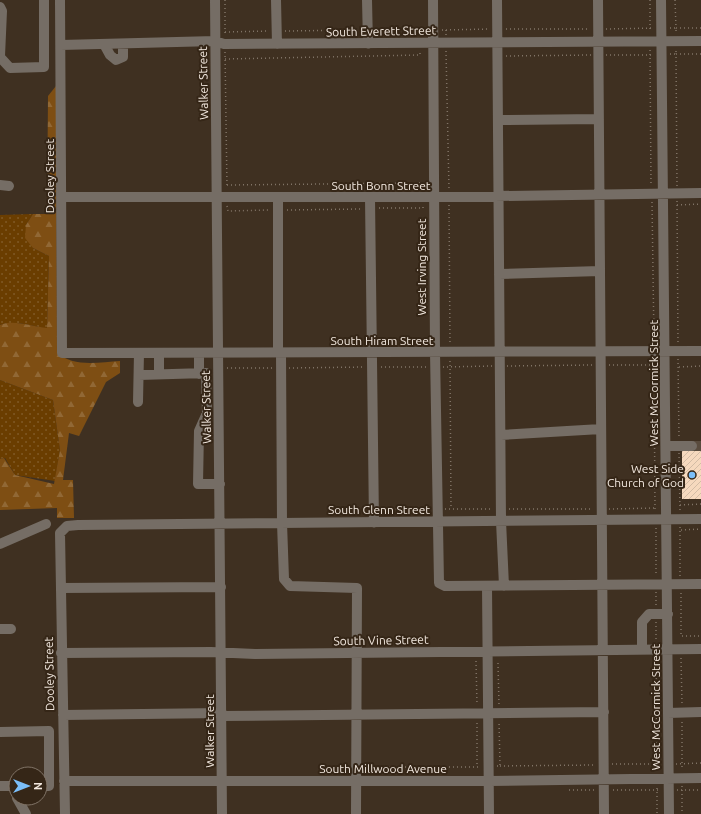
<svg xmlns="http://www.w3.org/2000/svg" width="701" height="814" viewBox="0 0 701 814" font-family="Ubuntu,sans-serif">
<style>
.grass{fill:url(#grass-dots)}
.forest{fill:url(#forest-firs)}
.building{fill:url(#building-hatch)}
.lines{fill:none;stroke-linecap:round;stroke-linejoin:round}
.minor-tunnel{stroke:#5a4c3e;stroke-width:10;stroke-dasharray:10 5;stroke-linecap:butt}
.path{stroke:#817467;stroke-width:1.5;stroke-dasharray:1 3;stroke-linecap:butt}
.minor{stroke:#756d65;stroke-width:10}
.poi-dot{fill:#7bbef8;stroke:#352617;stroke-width:1.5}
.labels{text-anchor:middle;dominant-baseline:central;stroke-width:4;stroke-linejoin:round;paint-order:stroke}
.street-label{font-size:12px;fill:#f2e8df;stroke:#352617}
.poi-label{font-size:12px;fill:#f2e8df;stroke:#352617;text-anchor:end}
</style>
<defs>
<pattern id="grass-dots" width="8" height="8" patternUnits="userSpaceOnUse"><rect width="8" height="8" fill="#6a3d00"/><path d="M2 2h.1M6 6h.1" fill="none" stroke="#805925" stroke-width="1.8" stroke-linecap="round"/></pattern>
<pattern id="forest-firs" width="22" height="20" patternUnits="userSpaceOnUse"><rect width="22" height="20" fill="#7e4e13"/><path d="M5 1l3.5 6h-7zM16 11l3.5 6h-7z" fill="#916835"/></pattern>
<pattern id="building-hatch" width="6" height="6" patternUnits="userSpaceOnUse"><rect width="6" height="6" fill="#f6d9be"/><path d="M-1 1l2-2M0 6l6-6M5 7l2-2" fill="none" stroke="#d3bca5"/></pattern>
</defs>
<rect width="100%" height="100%" fill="#3f3021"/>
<!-- grass -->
<path class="grass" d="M33 214 26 225 33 248 49 256 47 329C33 326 14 320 0 325V215Z
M0 380 53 400 60 450 55 481 15 475 5 458 0 459Z"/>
<!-- forest -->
<path class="forest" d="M56 86 57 352C72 368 100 362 120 361V373L106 382 79 436 69 433 63 480H73L74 518H57V508L0 510V459L4 458 15 475 54 484 60 450 53 400 0 380V325C14 319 33 327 47 328L49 256 33 248 25 238 26 225 33 214H47L48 96Z"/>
<!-- building -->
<path class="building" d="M692 442H701V499H682V450Z"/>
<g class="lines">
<!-- minor-tunnel -->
<path class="minor-tunnel" d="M692 446H701"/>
<!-- path -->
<path class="path" d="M225 0V36
M650 0V32
M675 0 676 28H701
M670 28H676V32
M506 29H590
M606 29 654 28
M375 30H420V34
M420 30H426
M442 30 490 29
M446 30V35
M285 31 360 30
M225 32 268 31
M650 50 651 186
M446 51 449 189
M225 52 227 188
M670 54H676V50
M606 55H651
M506 56 591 55
M225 59 420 55V52
M227 185 422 183V190
M677 186 676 54H701
M677 201 678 344
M652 202 654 342
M449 205 450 343
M677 205 701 204
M227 206 228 211 269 210
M379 208H423V205
M287 210 361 209
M678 359 679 438
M654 360 655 510
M450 361 451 509
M609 365H654
M507 366 592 365
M381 367H428
M443 367 492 366
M679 367 701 366
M227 368H274
M289 368 364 367
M679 453 680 512
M680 505 701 504
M383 509H429
M445 509H493
M509 509H593
M609 509 655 508
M680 527V576
M656 528V576
M681 530 701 529
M656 592V606
M681 593V636H701
M656 622V642
M656 658 657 770
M681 658 682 704
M476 661 477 705
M498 663 499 705
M682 722V770
M477 723V767
M612 764H660
M676 764 701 763
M497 766H500L499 721
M500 766 594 765
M377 767H481
M682 786V814
M657 788V814
M569 790H595
M613 790H661
M677 790H701"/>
<!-- minor -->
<path class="minor" d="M60 0 62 353 701 351
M215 0 222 814
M276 0 277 44
M367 0 368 44
M433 0 435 352 439 583 445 586 701 584
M497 0 501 521 504 586
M598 0 604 814
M661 0 669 814
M0 7 2 11 0 56
M104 44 110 55 116 60 123 57V44
M61 45 215 41 224 44 701 41
M0 57 10 68 44 67V0
M498 120 599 119
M0 185 9 186
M62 197H434L701 193
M278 198V353
M370 198 374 523
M499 274 600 271
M159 353V374
M199 353V374
M281 353 282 523 284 579 290 586 357 588 356 814
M139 375 206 373 207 413 199 431 198 484H220
M138 402 139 353
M501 435 601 429
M666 446H692
M0 544 46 524
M487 586 489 814
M61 588 221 587
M0 629H11
M642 650V622L649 614H668
M61 653 211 652 255 654 701 649
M668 713 701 712
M63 715 222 713
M222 716 604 712
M0 732 49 731V786H40
M64 781H489L701 778
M0 786H16
M17 798 26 814
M65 814 60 533 67 526 78 525 701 519"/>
</g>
<!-- markers -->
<circle class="poi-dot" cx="692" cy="475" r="4"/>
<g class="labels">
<!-- street labels -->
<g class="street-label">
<text transform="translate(381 31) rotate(-1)">South Everett Street</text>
<text transform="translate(203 83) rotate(-91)">Walker Street</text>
<text transform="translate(49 176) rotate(-90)">Dooley Street</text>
<text x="381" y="185">South Bonn Street</text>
<text transform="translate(421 267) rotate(-90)">West Irving Street</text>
<text x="382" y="340">South Hiram Street</text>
<text transform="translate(653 383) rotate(-90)">West McCormick Street</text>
<text transform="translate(206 407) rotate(-91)">Walker Street</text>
<text x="379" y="509">South Glenn Street</text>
<text transform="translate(381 640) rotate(-1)">South Vine Street</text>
<text transform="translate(49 674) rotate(-91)">Dooley Street</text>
<text transform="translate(655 707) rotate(-90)">West McCormick Street</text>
<text transform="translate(209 731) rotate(-90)">Walker Street</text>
<text x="383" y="768">South Millwood Avenue</text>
</g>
<!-- poi labels -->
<g class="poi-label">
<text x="684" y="468">West Side<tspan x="684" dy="14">Church of God</tspan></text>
</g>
</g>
<!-- north arrow -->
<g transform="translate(28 786) rotate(90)"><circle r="19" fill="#352617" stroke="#817467"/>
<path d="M0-3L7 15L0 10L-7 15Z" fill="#7bbef8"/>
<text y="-6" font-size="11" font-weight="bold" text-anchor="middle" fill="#f2e8df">N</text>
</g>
</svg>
